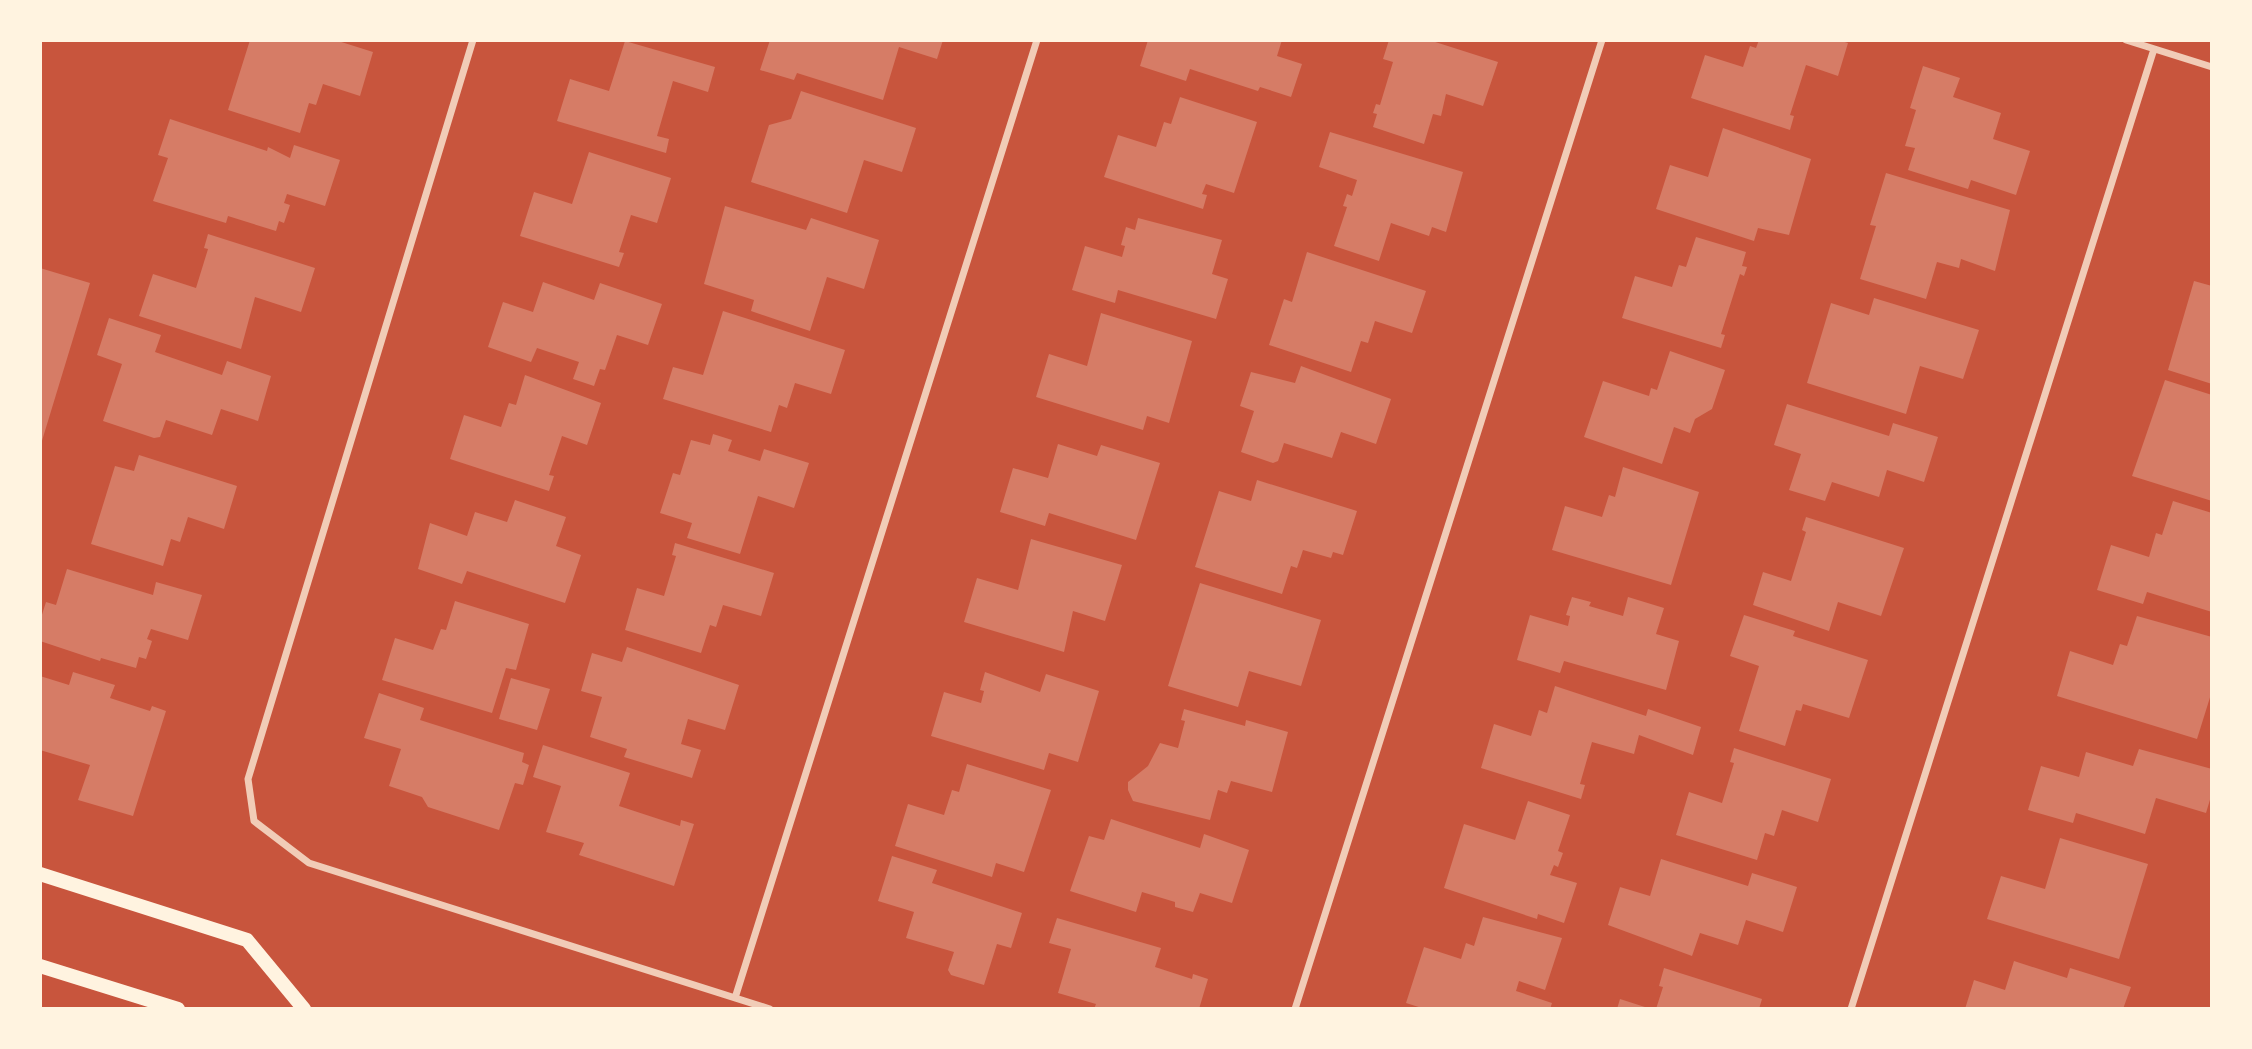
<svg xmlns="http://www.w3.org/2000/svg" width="2252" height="1049" viewBox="0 0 2252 1049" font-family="Manrope,sans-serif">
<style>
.building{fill:#d67c66}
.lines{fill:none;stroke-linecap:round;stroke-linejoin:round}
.minor{stroke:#f1ccb7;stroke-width:7}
.secondary{stroke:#fff3e0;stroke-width:14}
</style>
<rect width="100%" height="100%" fill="#c8553d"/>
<!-- building -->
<path class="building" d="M250 40H335L373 52 360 96 323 84 316 105 309 103 300 133 228 110Z
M770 40H943L937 59 899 47 883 100 797 73 794 80 760 70Z
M1148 40H1282L1277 56 1302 64 1291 97 1260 87 1258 91 1190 69 1186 81 1140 66Z
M1389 40H1429L1498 62 1483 106 1446 94 1441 116 1433 114 1424 144 1373 127 1377 114 1373 113 1376 104 1380 105 1393 62 1383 59Z
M1759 40H1838L1848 43 1838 76 1806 65 1790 115 1794 116 1790 130 1691 98 1705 55 1743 67 1750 46 1756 48Z
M625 41 715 67 708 92 673 81 657 136 669 139 666 153 557 121 570 79 609 91Z
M1923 66 1960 78 1953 97 2001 113 1993 139 2030 151 2016 195 1971 180 1968 189 1908 170 1915 148 1905 146 1916 110 1910 108Z
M801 91 916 128 902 172 864 160 847 213 751 182 769 125 791 119Z
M1180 97 1257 122 1234 193 1206 184 1202 194 1207 195 1203 209 1104 177 1118 135 1156 147 1164 122 1171 124Z
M170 119 267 151 268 147 290 158 294 145 340 160 325 206 287 194 284 203 290 205 284 223 279 221 276 231 228 216 226 223 153 201 168 158 158 155Z
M1723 128 1811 159 1789 235 1758 228 1754 241 1656 209 1670 165 1708 177Z
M1330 132 1463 172 1446 232 1432 227 1429 236 1391 223 1379 261 1334 246 1347 207 1343 206 1347 194 1352 196 1357 180 1319 167Z
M589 152 671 178 657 223 631 215 619 252 624 253 619 267 520 236 534 192 572 204Z
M1886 173 2010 210 1995 271 1961 259 1959 268 1937 262 1926 299 1860 279 1876 226 1870 225Z
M725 206 806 230 811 218 879 240 864 289 827 277 810 331 751 311 754 300 704 284Z
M1138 218 1222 240 1212 274 1228 279 1216 319 1118 290 1115 303 1072 290 1085 246 1122 257 1125 246 1121 245 1126 227 1135 230Z
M208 234 315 268 301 312 255 297 241 349 139 316 153 274 196 288 208 249 204 248Z
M1696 237 1746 252 1742 266 1747 267 1744 276 1740 274 1721 334 1725 335 1721 348 1622 318 1635 276 1672 287 1679 265 1686 267Z
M1307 252 1426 291 1412 333 1375 321 1368 343 1361 341 1351 372 1269 345 1284 299 1292 302Z
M40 268 90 283 41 444H40Z
M2194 281 2212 286V384L2168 370Z
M543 282 594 300 600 283 662 304 648 345 617 335 605 370 600 369 594 386 573 379 579 362 537 348 531 362 488 347 503 302 533 312Z
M1874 298 1979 330 1963 379 1920 366 1906 414 1807 383 1831 303 1869 315Z
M723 311 845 350 831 394 795 383 787 408 779 405 771 432 663 399 673 367 703 375Z
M1101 313 1192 341 1169 423 1147 416 1143 430 1036 397 1049 354 1087 366Z
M109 318 161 335 155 352 222 375 227 361 271 376 258 421 221 409 212 435 166 420 160 437 154 438 103 421 122 364 97 355Z
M1670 351 1725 370 1712 409 1695 419 1690 433 1674 427 1662 464 1584 437 1603 381 1649 396 1651 388 1657 390Z
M1301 366 1391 399 1376 444 1341 432 1332 458 1284 443 1278 461 1273 463 1241 452 1254 411 1240 406 1251 372 1295 383Z
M525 375 601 403 587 445 562 436 549 475 554 476 549 491 450 459 464 415 501 427 509 403 516 405Z
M2165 380 2212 395V501L2132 476Z
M1787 404 1889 436 1893 423 1938 437 1924 482 1887 470 1879 497 1832 482 1825 501 1789 490 1801 454 1774 445Z
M713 434 732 440 728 451 760 461 764 449 809 463 794 508 758 496 740 554 687 538 692 523 660 513 673 473 680 475 691 440 710 445Z
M1058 444 1097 456 1101 445 1160 463 1136 540 1049 513 1045 526 1000 512 1013 468 1048 478Z
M139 455 237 486 224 529 188 517 180 542 171 539 163 566 91 544 115 466 134 471Z
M1623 467 1699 492 1671 585 1552 550 1565 506 1602 517 1609 495 1615 497Z
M1257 480 1357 511 1343 555 1333 552 1331 558 1303 550 1297 568 1291 566 1282 594 1195 567 1219 491 1251 501Z
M515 500 566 517 556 546 581 555 565 603 467 571 462 584 418 569 430 523 467 536 475 512 507 522Z
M2173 501 2212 513V612L2147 592 2143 604 2097 590 2111 545 2149 557 2156 533 2162 535Z
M1806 517 1904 548 1881 616 1838 602 1829 631 1753 605 1763 572 1791 581 1806 532 1802 530Z
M1031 539 1122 565 1105 621 1073 611 1064 652 964 622 977 578 1018 590Z
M675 543 774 573 761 616 723 605 716 627 710 625 701 653 625 630 637 588 664 596 676 556 672 555Z
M67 569 153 595 156 582 202 595 188 640 151 629 147 639 152 641 146 659 139 657 136 668 101 658 100 661 40 641V621L46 602 56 605Z
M1200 583 1321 620 1301 686 1249 671 1238 707 1168 686Z
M1572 597 1591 602 1589 606 1623 616 1628 597 1664 608 1656 634 1679 641 1666 690 1564 661 1560 673 1517 660 1530 615 1568 626 1570 616 1566 615Z
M455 601 529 624 516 670 506 668 492 713 382 680 395 638 433 650 441 629 446 630Z
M1744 615 1795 631 1793 636 1868 660 1849 718 1803 704 1801 711 1796 710 1785 746 1739 731 1759 666 1730 656Z
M2137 616 2212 637V691L2197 739 2057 696 2070 651 2113 665 2120 644 2127 646Z
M627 647 739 685 725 730 688 719 681 744 701 750 692 778 624 757 627 749 590 737 602 697 581 691 592 653 622 662Z
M73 672 115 685 110 698 150 711 152 706 166 711 133 816 78 800 90 765 40 750V676L69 685Z
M985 672 1040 692 1046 674 1099 691 1078 762 1049 753 1044 770 931 736 944 692 981 703 984 691 980 690Z
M511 678 550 689 537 730 499 719Z
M1555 686 1646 716 1648 709 1701 727 1693 755 1639 735 1634 754 1592 742 1580 784 1585 785 1581 799 1481 768 1494 724 1531 736 1539 710 1547 713Z
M379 693 424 708 420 720 524 753 522 762 529 765 523 785 515 783 499 830 428 807 422 797 389 786 401 749 364 738Z
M1184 709 1245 726 1246 720 1288 732 1272 792 1231 781 1227 793 1218 790 1210 820 1133 801 1128 790V782L1148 766 1160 743 1178 748 1185 721 1181 720Z
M543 745 630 773 619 806 680 826 681 820 694 824 674 886 579 855 584 843 546 832 561 786 533 777Z
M1734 748 1831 779 1818 822 1782 810 1774 836 1765 833 1757 860 1676 835 1689 792 1722 803 1734 763 1730 762Z
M2139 749 2212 769V793L2206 813 2156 798 2145 834 2076 813 2073 823 2028 810 2041 766 2079 777 2086 752 2133 766Z
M967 764 1051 790 1024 872 996 863 992 877 895 846 908 804 944 815 952 790 959 792Z
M1528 801 1570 815 1558 851 1563 853 1558 867 1554 865 1550 875 1577 883 1564 923 1538 914 1537 919 1444 888 1464 824 1515 840Z
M1111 819 1200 848 1204 834 1249 850 1232 903 1200 893 1193 912 1175 907V902L1142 892 1136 912 1070 891 1089 836 1104 840Z
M2060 838 2148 864 2119 959 1987 919 2001 876 2045 889Z
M892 856 937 870 932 883 1022 913 1011 948 997 944 984 985 951 975 948 970 954 952 906 938 914 912 878 901Z
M1661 859 1748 886 1752 873 1797 887 1783 932 1746 920 1738 945 1700 933 1692 956 1608 925 1620 887 1650 896Z
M1483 917 1562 938 1545 990 1519 981 1516 991 1552 1003 1550 1009H1425L1406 1003 1424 947 1461 959 1466 943 1474 946Z
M1057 918 1161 948 1155 967 1192 979 1193 974 1208 979 1199 1009H1094L1096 1004 1058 993 1071 949 1049 943Z
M2014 961 2067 978 2070 968 2131 987 2123 1009H1965L1974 980 2005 990Z
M1664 968 1762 999 1759 1009H1656L1663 987 1659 986Z
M1620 999 1648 1008V1009H1617Z"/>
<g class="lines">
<!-- minor -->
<path class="minor" d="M473 40 248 779 254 821 309 863 770 1009
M2126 40 2212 67
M735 998 1037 40
M1295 1009 1602 40
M1851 1009 2154 49"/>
<!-- secondary -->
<path class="secondary" d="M40 874 247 940 304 1009
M40 966 178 1009"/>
</g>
<!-- border -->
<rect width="2252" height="1049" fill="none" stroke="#fff3e0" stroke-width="84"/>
</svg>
